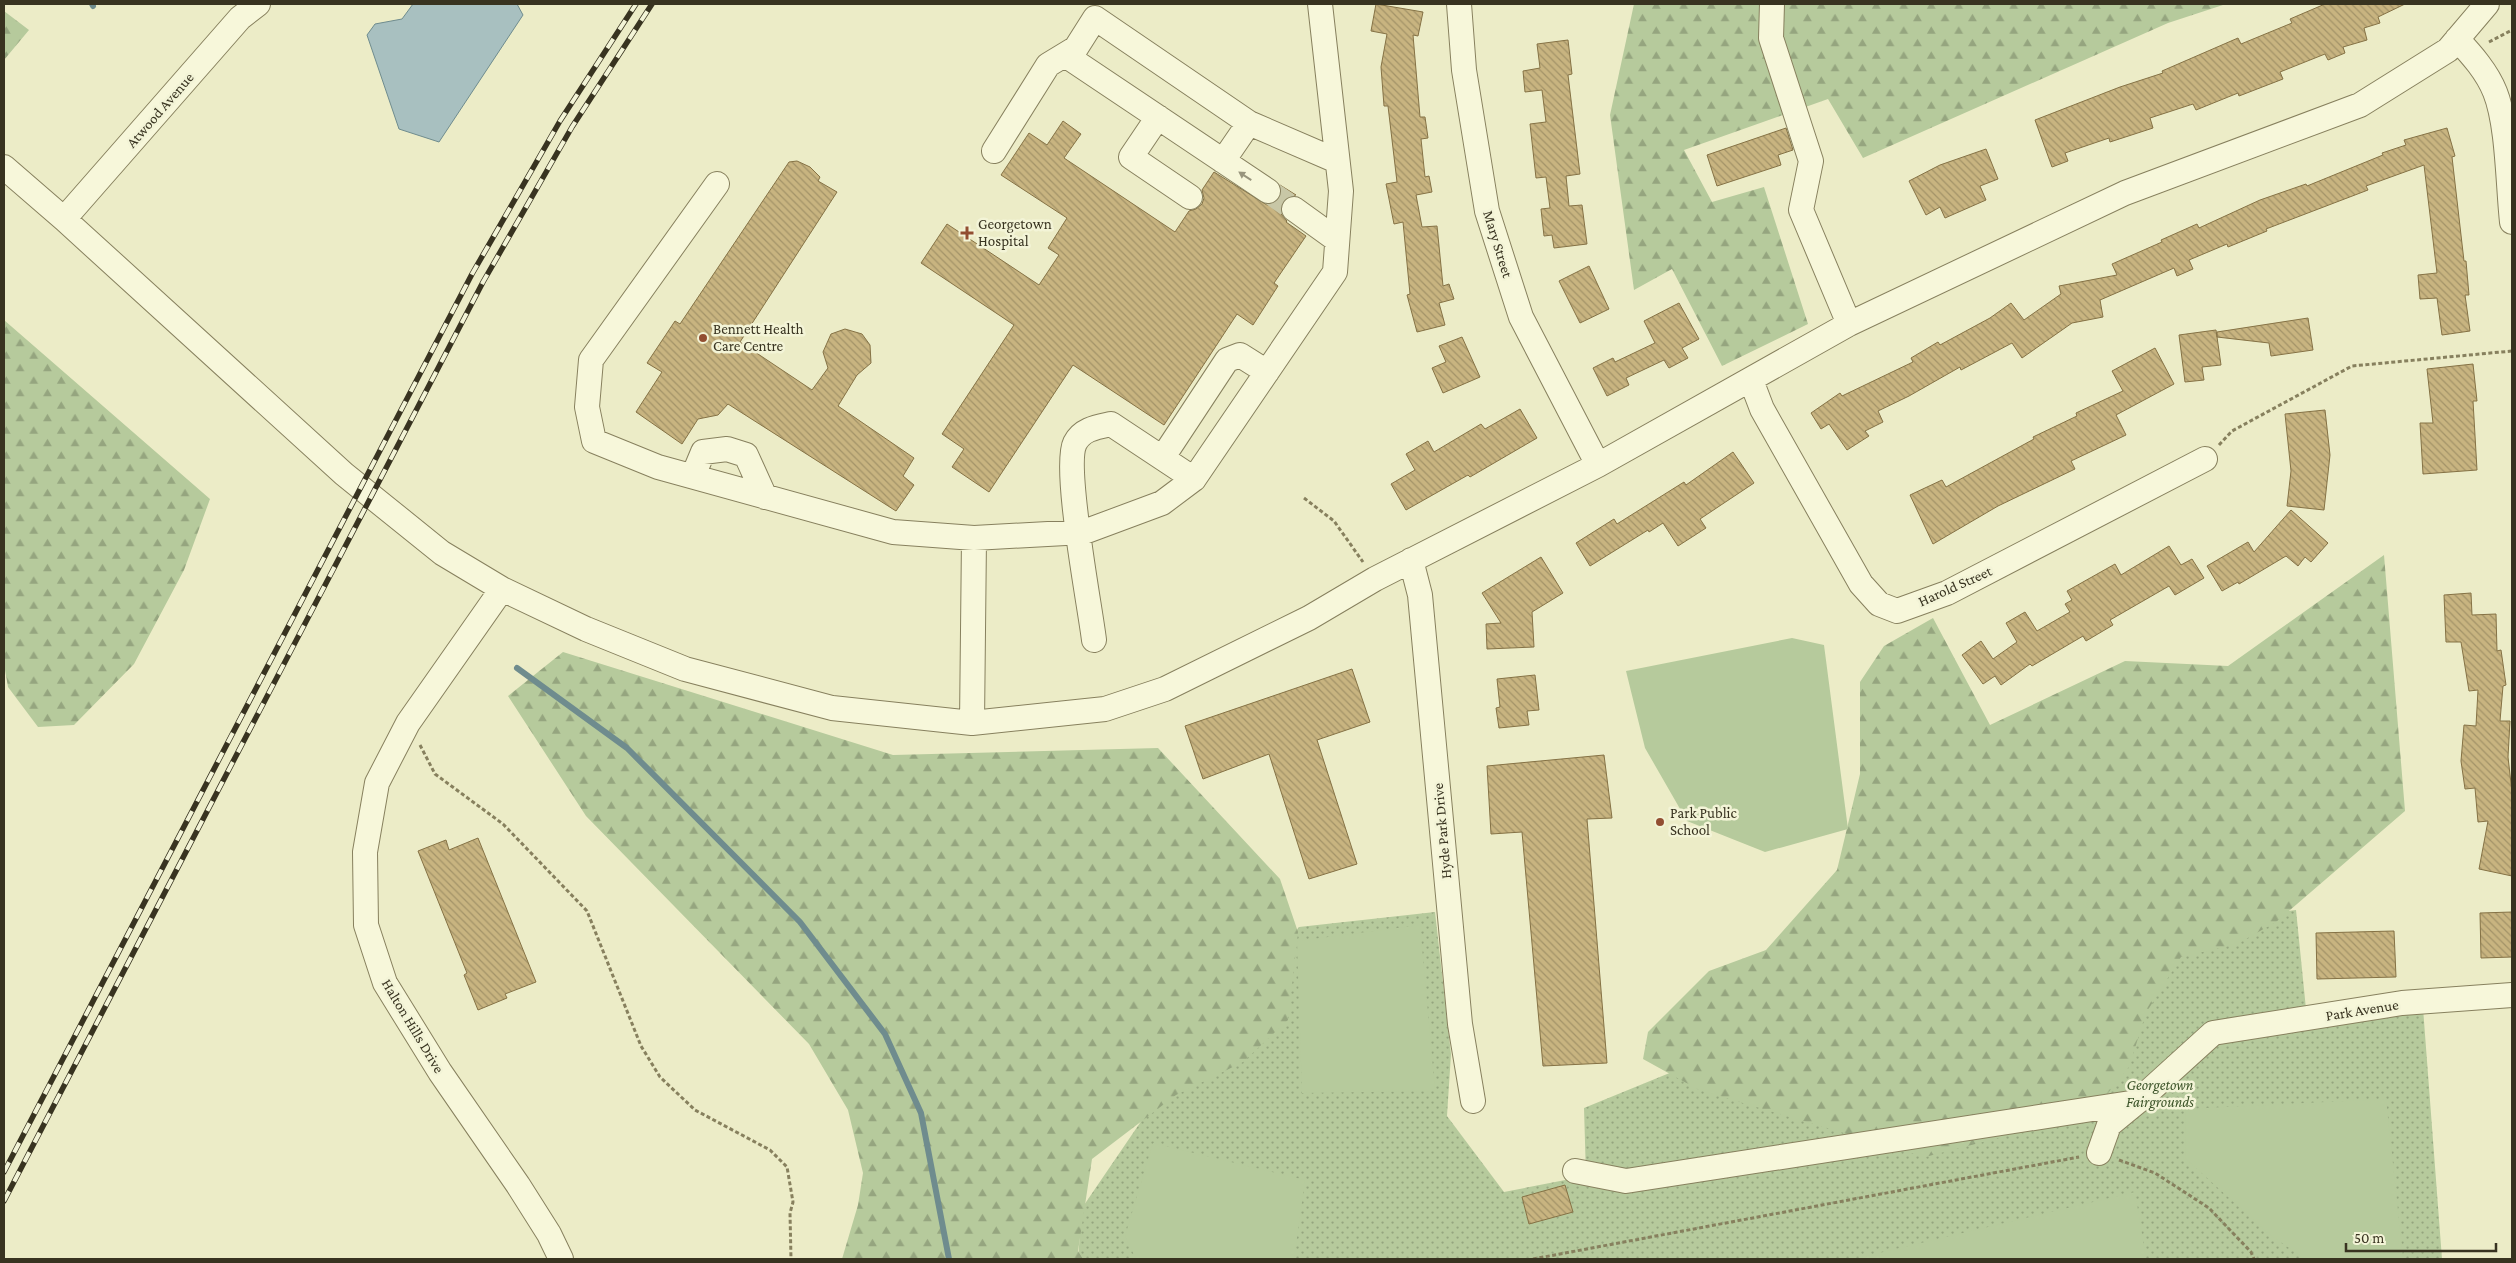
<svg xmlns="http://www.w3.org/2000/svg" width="2516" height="1263" viewBox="0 0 2516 1263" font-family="'Crimson Pro',serif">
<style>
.grass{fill:url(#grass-dots)}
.forest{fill:url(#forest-firs)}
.garden{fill:#b6ca9c}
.water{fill:#a8c0c0;stroke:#6f8c8e}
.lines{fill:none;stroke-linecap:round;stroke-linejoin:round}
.stream{stroke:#6f8c8e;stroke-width:6}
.building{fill:url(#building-back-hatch);stroke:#857245}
.minor-tunnel{stroke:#c8c7a6;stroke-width:24;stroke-dasharray:24 12;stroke-linecap:butt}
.minor-casing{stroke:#87805e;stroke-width:26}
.path{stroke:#87805e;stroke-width:3;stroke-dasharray:4 2.5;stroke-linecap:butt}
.minor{stroke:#f7f7da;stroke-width:24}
.rail-casing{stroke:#383320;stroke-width:5.5}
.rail{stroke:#f3f4d7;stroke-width:4;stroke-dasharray:11;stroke-linecap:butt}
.oneway{fill:#98957d}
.poi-dot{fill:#924e31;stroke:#f3f4d7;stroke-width:2}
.labels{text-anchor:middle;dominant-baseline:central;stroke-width:5;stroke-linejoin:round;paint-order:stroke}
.street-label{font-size:15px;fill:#383320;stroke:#f3f4d7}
.poi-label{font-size:15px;fill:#383320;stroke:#f3f4d7;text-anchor:start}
.park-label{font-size:15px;font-style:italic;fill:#3b5328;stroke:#f3f4d7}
</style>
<defs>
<pattern id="grass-dots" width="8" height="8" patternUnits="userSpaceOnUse" patternTransform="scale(1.25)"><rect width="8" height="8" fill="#b6ca9c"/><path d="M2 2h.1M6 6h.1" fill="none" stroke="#95a57f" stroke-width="1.8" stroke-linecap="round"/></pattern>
<pattern id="forest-firs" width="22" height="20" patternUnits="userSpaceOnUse" patternTransform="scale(1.25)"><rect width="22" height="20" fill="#b6ca9c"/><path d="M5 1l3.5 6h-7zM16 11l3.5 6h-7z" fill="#95a57f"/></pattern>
<pattern id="building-back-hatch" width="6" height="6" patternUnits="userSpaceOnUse" patternTransform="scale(1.25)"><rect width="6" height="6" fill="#c8b480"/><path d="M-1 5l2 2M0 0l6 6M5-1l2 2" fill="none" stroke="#a39368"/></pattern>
</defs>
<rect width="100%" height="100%" fill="#ececc7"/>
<!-- grass -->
<path class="grass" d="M2296 910 2306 1009 2423 1008 2442 1259H1078L1082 1208 1146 1114 1205 1051 1299 927 1435 912 1451 1054 1447 1116 1504 1192 1586 1176 1584 1108 1716 1054 1714 978Z"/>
<!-- forest -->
<path class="forest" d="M1634 4H2226L2168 23 1863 158 1828 99 1684 150 1712 202 1764 187 1808 324 1722 366 1672 269 1634 290 1610 115Z
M4 11 29 30 4 60Z
M4 320 210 499 184 570 134 664 74 725 38 727 8 687 4 664Z
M2384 555 2405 811 2276 922 2237 944 2181 957 2146 1013 2129 1067 2091 1114 1925 1157 1699 1090 1643 1059 1648 1032 1709 971 1766 950 1837 870 1860 774V682L1884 646 1933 618 1990 725 2125 661 2228 666Z
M563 652 893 755 1158 748 1280 879 1298 932 1288 1020 1243 1062 1176 1095 1092 1159 1078 1251 1083 1259H842L858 1205 863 1173 848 1110 809 1044 586 816 508 696Z"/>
<!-- garden -->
<path class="garden" d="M1792 638 1824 645 1848 829 1765 852 1687 821 1645 748 1626 671Z
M1420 925 1435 1091 1302 1093 1297 941Z
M2386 1099 2403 1257 2399 1259H2305L2269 1234 2186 1159 2185 1109Z
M1153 1143 1305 1180 1294 1259H1136L1125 1236Z
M2135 1192 2146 1259H1854Z"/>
<!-- water -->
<path class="water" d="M413 4H517L523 15 439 142 399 129 367 35 375 24 402 19Z"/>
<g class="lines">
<!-- stream -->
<path class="stream" d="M92 4 93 6
M517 668 627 748 800 922 885 1034 921 1113 949 1259"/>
</g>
<!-- building -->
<path class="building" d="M1376 4 1423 12 1418 36 1413 35 1420 117H1425L1428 138 1421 139 1425 177 1429 176 1432 192 1416 195 1422 227 1437 226 1443 286 1449 284 1454 299 1439 303 1445 325 1417 332 1407 295 1410 294 1403 222 1394 224 1386 184 1397 182 1388 106H1384L1381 67 1387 34 1371 31Z
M2325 4H2405L2378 17 2380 23 2364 28 2367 40 2343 47 2345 53 2328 60 2325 54 2280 72 2283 79 2239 96 2238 93 2196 110 2193 104 2150 118 2153 128 2110 142 2109 138 2065 153 2068 161 2052 167 2035 120 2120 87 2163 73 2162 71 2238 38 2241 44 2292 23 2290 19Z
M1568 40 1572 74 1568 75 1580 174 1566 176 1569 206 1582 205 1587 244 1554 248 1552 235 1544 236 1541 209 1550 208 1546 177 1536 178 1530 124 1546 122 1542 90 1525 92 1523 71 1540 68 1537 44Z
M1063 121 1081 134 1064 158 1175 232 1189 211 1196 209 1202 204 1204 198 1202 190 1214 172 1267 205 1274 204 1279 199 1282 192 1280 185 1296 195 1289 196 1283 201 1280 207 1281 214 1287 221 1286 222 1306 236 1274 283 1278 286 1253 325 1237 314 1164 425 1073 365 989 492 952 467 964 449 942 434 1014 325 921 263 947 224 1039 285 1059 255 1048 248 1067 218 1001 175 1029 133 1047 145Z
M1786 128 1793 150 1778 155 1781 165 1717 186 1707 155Z
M2447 128 2455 156 2452 157 2464 261H2466L2469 295H2465L2470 331 2442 335 2437 298 2420 299 2418 275 2437 273 2424 165 2366 186 2368 190 2266 229 2267 231 2228 247 2227 244 2189 260 2193 269 2177 276 2174 268 2100 300 2103 317 2072 323 2022 358 2012 343 1961 370 1960 367 1909 396 1878 411 1883 422 1865 431 1869 436 1847 450 1829 424 1821 429 1811 413 1840 393 1842 396 1913 362 1911 358 1938 342 1940 345 1990 318 2011 303 2024 320 2061 294 2059 286 2117 275 2112 264 2162 242 2161 240 2197 224 2199 228 2260 200 2306 184 2307 186 2383 155 2382 153 2406 145 2404 140Z
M1986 149 1998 179 1980 186 1986 200 1945 218 1940 207 1926 215 1909 181 1940 165Z
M797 161 810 167 820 177 818 181 837 192 740 342 812 390 828 368 823 352 831 334 845 329 862 334 870 345 871 363 857 375 838 406 914 458 903 476 914 485 896 511 728 404 718 415 698 419 682 444 636 412 662 372 647 363 675 321 680 324 789 162Z
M1589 266 1609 309 1580 323 1559 281Z
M1679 303 1699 339 1682 348 1688 358 1669 368 1664 360 1626 378 1629 385 1607 396 1593 368 1613 358 1615 362 1655 343 1644 321Z
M2308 318 2313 350 2271 356 2269 343 2217 337 2221 365 2202 367 2204 380 2185 382 2179 335 2216 330 2217 337V332Z
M1462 337 1480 377 1443 393 1432 368 1446 362 1439 346Z
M2155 348 2174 384 2116 415 2126 435 2071 461 2075 469 1998 506 1933 544 1910 495 1942 480 1946 487 2034 439 2033 437 2077 416 2076 413 2123 391 2112 371Z
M2473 364 2477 401H2473L2477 470 2423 474 2420 423H2433L2427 369Z
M1520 409 1537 438 1470 477 1468 475 1406 510 1391 484 1415 470 1406 454 1428 441 1434 452 1481 424 1485 429Z
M2325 410 2330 455 2324 510 2287 506 2291 471 2285 414Z
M1733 452 1754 483 1700 519 1706 528 1678 546 1663 523 1649 532 1648 530 1590 566 1576 543 1614 519 1617 524 1684 482 1686 485Z
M2291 510 2328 543 2311 562 2305 557 2298 566 2286 556 2239 584 2238 582 2222 591 2207 566 2248 542 2254 552Z
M2169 546 2181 565 2192 559 2204 578 2175 595 2169 586 2110 620 2113 625 2086 641 2083 636 2032 666 2030 664 2001 685 1995 676 1983 684 1962 655 1981 641 1993 659 2017 642 2006 623 2025 612 2037 631 2070 612 2065 604 2072 600 2067 591 2115 564 2121 575Z
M1541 557 1563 593 1532 612 1534 647 1487 649 1486 624 1501 623 1482 593Z
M2471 593 2472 615 2496 614 2497 651 2501 650 2506 685 2503 686 2500 721H2510L2508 757 2512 792V876L2479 869 2488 821 2478 822 2475 788 2465 789 2461 761 2464 725 2476 726 2478 690 2469 691 2461 642H2446L2444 595Z
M1352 669 1370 722 1317 740 1357 864 1309 879 1269 754 1203 779 1185 726Z
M1535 675 1539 710 1527 711 1529 725 1499 728 1496 708 1500 707 1497 679Z
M1604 755 1612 818 1587 819 1607 1063 1543 1066 1522 832 1491 834 1487 766Z
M478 838 536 982 505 994 507 998 478 1010 464 975 467 973 418 851 446 840 449 850Z
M2512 912V957L2481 958 2480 913Z
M2394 931 2396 977 2317 979 2316 933Z
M1565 1185 1573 1212 1529 1224 1522 1197Z"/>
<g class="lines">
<!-- minor-tunnel -->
<path class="minor-tunnel" d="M1268 191 1294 209"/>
<!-- minor casing -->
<g class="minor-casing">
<path id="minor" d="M1459 4 1464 70 1487 211 1521 317 1598 465
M1772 4 1771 38 1811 161 1801 210 1849 324
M2457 39C2472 55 2487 72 2495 92 2508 124 2508 185 2512 222
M1065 55 1268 191
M1158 117 1131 157 1190 197
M994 151 1048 65 1076 48 1095 18 1249 123 1337 161
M1223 161 1249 123
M4 167 64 219 344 474 442 553 502 589 586 629 685 669 832 708 972 723 1105 709 1165 689 1309 618 1375 579 1598 465 1849 324 2125 193 2360 105 2448 50 2487 4
M717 184 591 360 587 407 594 441 658 467 893 532 974 538 1084 532 1162 503 1194 479 1335 272 1341 191 1320 4
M1294 209 1337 240
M64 219 240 18 258 4
M1751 380 1762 409 1861 584 1879 604 1897 611 1947 593 2205 459
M1163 457 1227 360 1240 355 1267 372
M693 476 703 452 727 449 746 455 765 497
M1411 560 1420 595 1460 1024 1473 1101
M502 589 408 723 377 783 365 852 366 925 385 983 440 1072 518 1185 549 1234 561 1259
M1094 640C1090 606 1063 467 1075 443 1082 429 1097 427 1111 424L1194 479
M972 723 974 538
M2099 1153 2109 1125 2137 1102
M1575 1171 1626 1181 2137 1102 2213 1033 2402 1003 2512 995"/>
</g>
<!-- path -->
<path class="path" d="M2489 42 2512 30
M2219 445 2232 431 2352 366 2512 351
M1304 498 1334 521 1363 562
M420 745 435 774 503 824 587 911 641 1046 660 1077 695 1110 770 1150 787 1167 793 1202 790 1213 791 1259
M2119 1160 2155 1173 2209 1208 2251 1252 2254 1259
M1533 1259 2079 1157"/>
<!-- minor -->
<use href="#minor" class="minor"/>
<!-- rail casing -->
<g class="rail-casing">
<path id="rail" d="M4 1172 472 274 560 121 636 4
M4 1201 483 282 572 127 652 4"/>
</g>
<!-- rail -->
<use href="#rail" class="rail"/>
</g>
<!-- one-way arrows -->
<defs><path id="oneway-solid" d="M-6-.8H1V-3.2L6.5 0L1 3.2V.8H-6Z" transform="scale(1.25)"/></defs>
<use class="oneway" href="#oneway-solid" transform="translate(1245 176) rotate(-147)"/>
<!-- markers -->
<g class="poi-dot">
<path d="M964.5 225.5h5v5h5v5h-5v5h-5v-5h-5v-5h5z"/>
<circle cx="703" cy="338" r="5"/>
<circle cx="1660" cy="822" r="5"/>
</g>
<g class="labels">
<!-- street labels -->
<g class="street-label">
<text transform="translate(160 110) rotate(-49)">Atwood Avenue</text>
<text transform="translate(1498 244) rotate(73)">Mary Street</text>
<text transform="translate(1955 586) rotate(-24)">Harold Street</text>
<text transform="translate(1442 831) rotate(-95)">Hyde Park Drive</text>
<text transform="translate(2362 1010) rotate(-9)">Park Avenue</text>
<text transform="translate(413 1026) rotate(59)">Halton Hills Drive</text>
</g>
<!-- poi labels -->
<g class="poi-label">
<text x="978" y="224">Georgetown<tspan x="978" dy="17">Hospital</tspan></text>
<text x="713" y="329">Bennett Health<tspan x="713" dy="17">Care Centre</tspan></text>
<text x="1670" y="813">Park Public<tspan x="1670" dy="17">School</tspan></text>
</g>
<!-- park labels -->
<g class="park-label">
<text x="2160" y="1085">Georgetown<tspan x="2160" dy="17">Fairgrounds</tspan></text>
</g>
</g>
<!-- border -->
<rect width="2516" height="1263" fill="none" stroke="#383320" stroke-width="10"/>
<!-- scale -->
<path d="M2346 1243v8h150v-8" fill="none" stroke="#383320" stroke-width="2.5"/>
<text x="2354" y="1243" font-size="15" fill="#383320" stroke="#f3f4d7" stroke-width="4" paint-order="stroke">50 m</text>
</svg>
